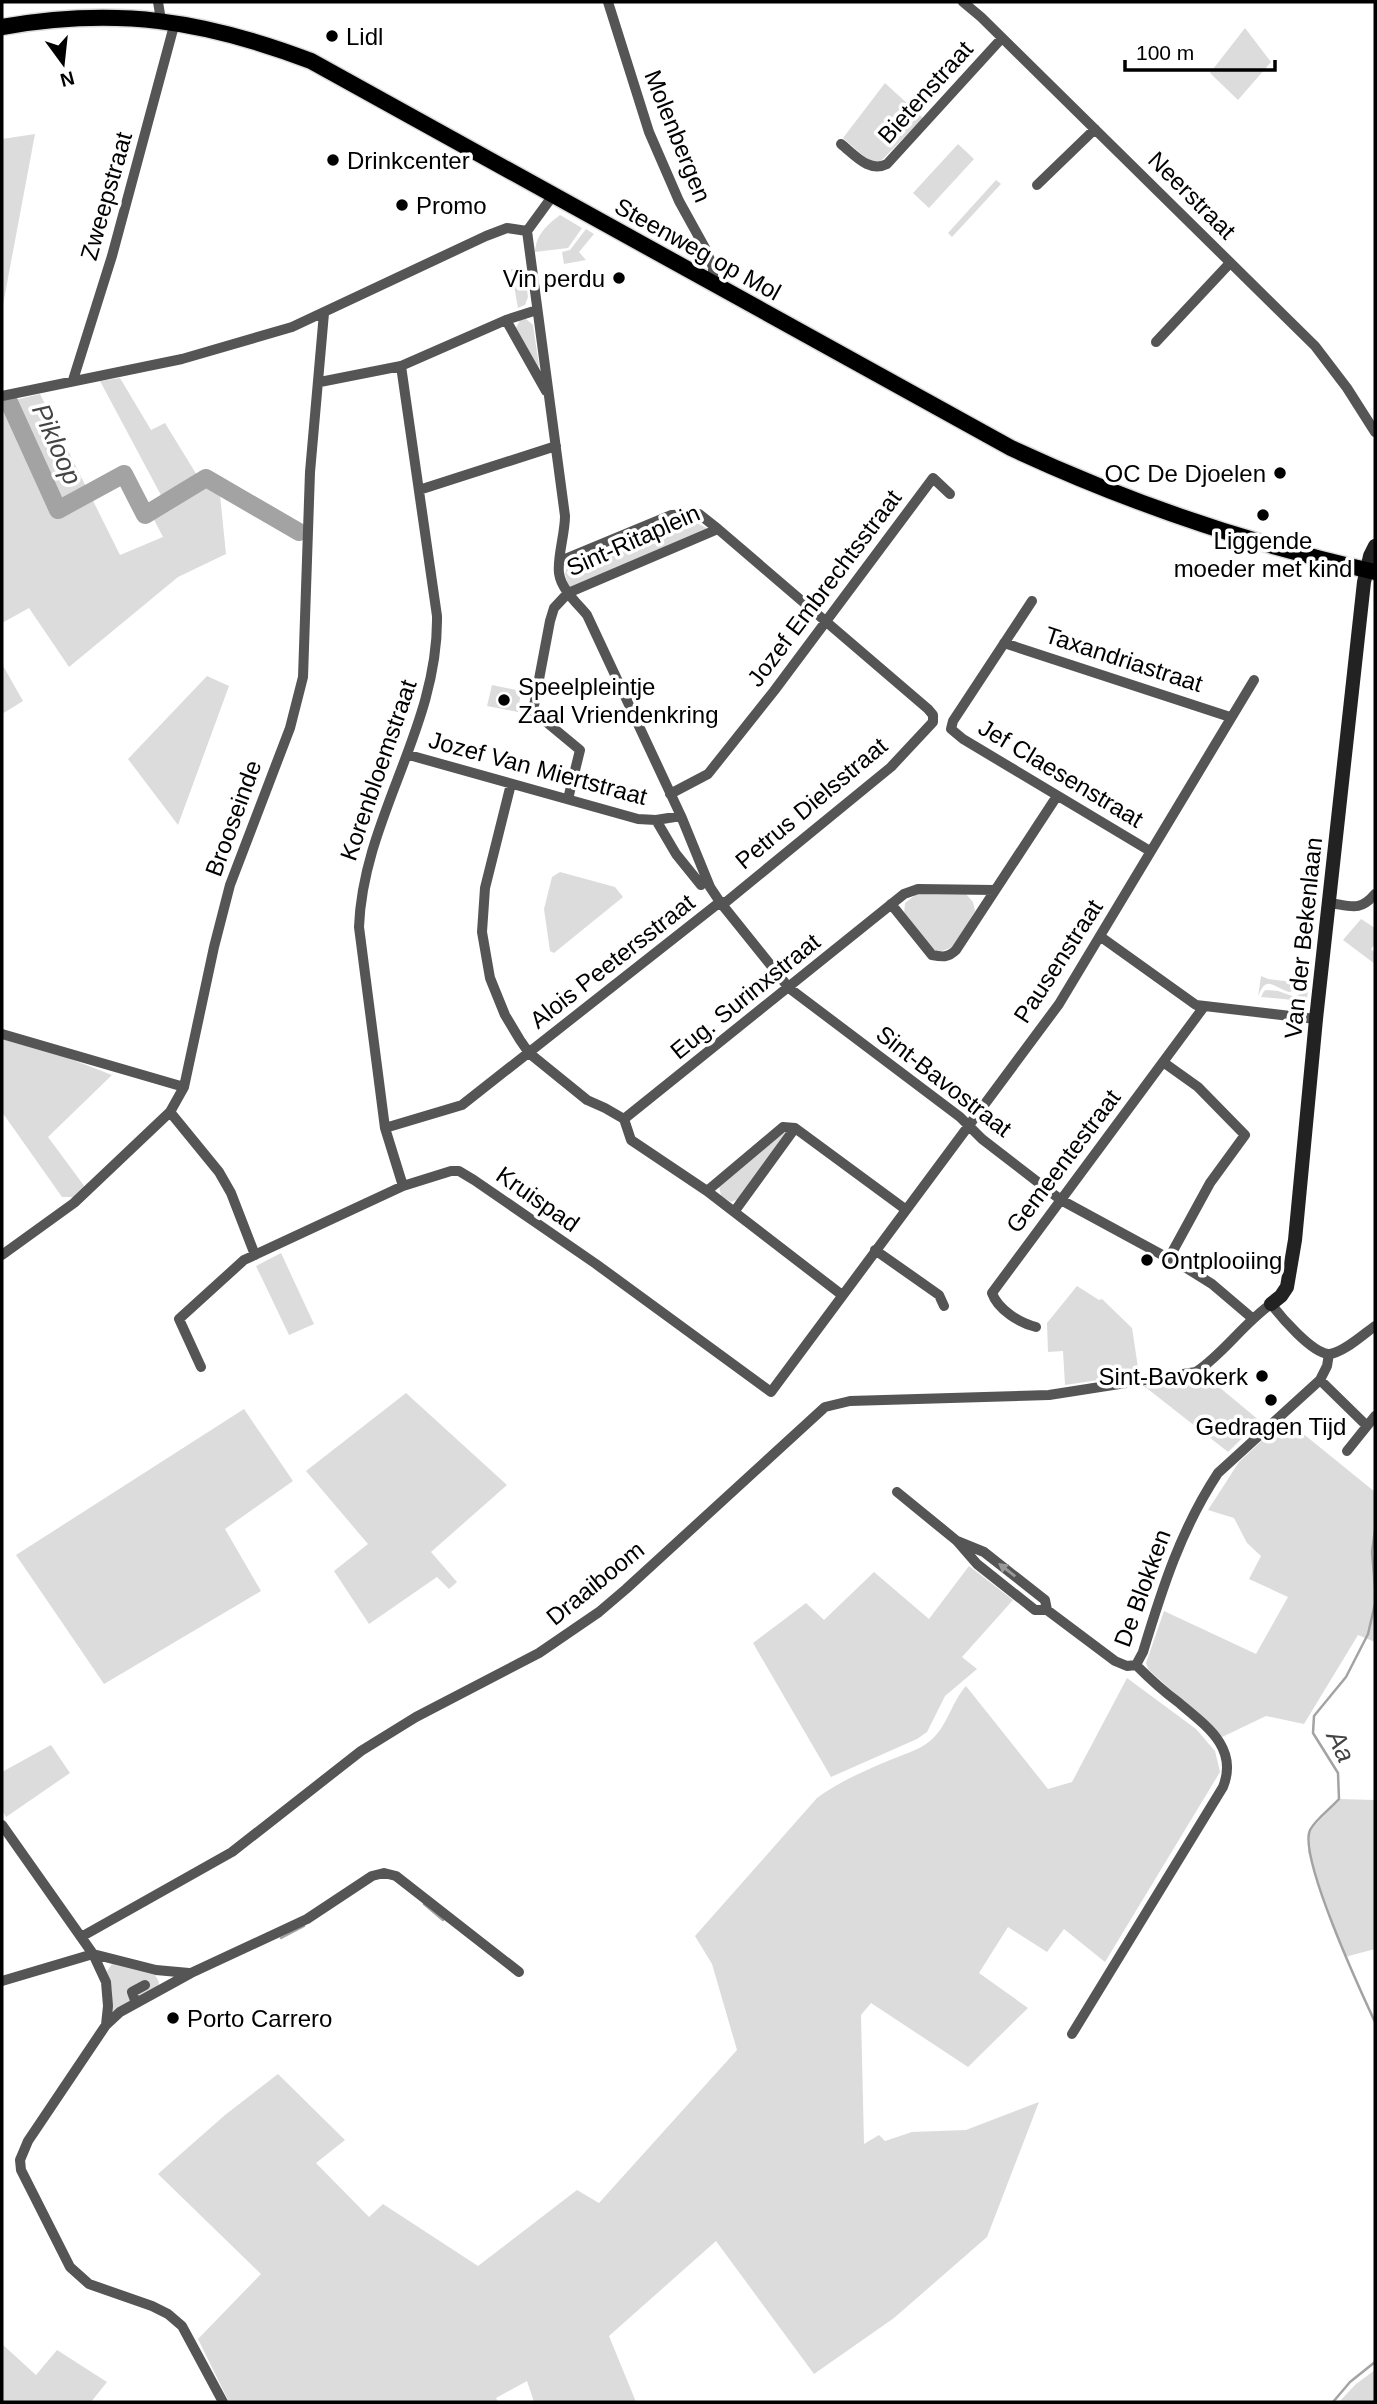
<svg xmlns="http://www.w3.org/2000/svg" width="1377" height="2404" viewBox="0 0 1377 2404" font-family="Arial,sans-serif">
<style>
.green{fill:#dcdcdc}
.lines{fill:none;stroke-linecap:round;stroke-linejoin:round}
.stream{stroke:#a3a3a3;stroke-width:2.5}
.river{stroke:#a3a3a3;stroke-width:18}
.primary-casing{stroke:#dbdbdb;stroke-width:19}
.street{stroke:#555;stroke-width:10}
.secondary{stroke:#222;stroke-width:14}
.primary{stroke:#000;stroke-width:16}
.oneway{fill:#999}
.poi-dot{fill:#000;stroke:#fff;stroke-width:2.5}
.labels{text-anchor:middle;dominant-baseline:central;stroke-width:7;stroke-linejoin:round;paint-order:stroke}
.poi-label{font-size:24px;fill:#000;stroke:#fff;text-anchor:start}
.street-label{font-size:24px;fill:#000;stroke:#fff}
.water-label{font-size:26px;font-style:italic;fill:#444;stroke:#fff}
</style>
<rect width="100%" height="100%" fill="#fff"/>
<!-- green -->
<path class="green" d="M1245 28 1271 62 1238 100 1210 73Z
M885 83 923 118 879 163 868 160 843 138Z
M35 134 2 310V139Z
M958 144 974 159 929 208 913 193Z
M996 180 1001 184 952 237 948 233Z
M560 215 582 228 568 248 535 252C536 234 548 224 560 215Z
M586 229 594 234 579 252 586 260 564 264 562 252 570 250Z
M519 268 521 275H525L528 297 525 305 518 308 511 269Z
M526 319 533 325 540 372 516 328 520 320Z
M120 378 151 430 165 423 203 485 213 484 220 495 226 554 178 577 69 667 29 608 2 623V408L15 400 40 394 120 555 163 537 148 508 163 499 100 381Z
M677 520 695 522 708 529 569 588 565 574 567 567Z
M2 664 23 701 2 714Z
M207 676 229 686 178 825 128 759Z
M492 685 521 691 518 712 487 706Z
M560 872 615 887 623 897 554 953 550 951 544 909 552 877Z
M918 893 966 894 973 902 975 911 953 947 939 952 929 947 904 914 905 903Z
M1361 919 1375 928V944L1371 949 1375 953V964L1343 940Z
M1261 976 1268 979 1308 984V987L1289 992C1273 987 1266 974 1258 997Z
M1267 990 1278 991 1295 997 1308 990 1306 1007H1303V1001L1261 997 1264 991Z
M2 1038 50 1051 112 1075 48 1137 85 1187 74 1197H62L2 1112Z
M783 1133H785L739 1199 731 1202 721 1196 719 1186Z
M281 1253 314 1324 289 1335 256 1266Z
M1077 1286 1099 1300 1102 1299 1132 1328 1139 1374 1065 1385 1063 1351 1048 1352 1047 1323Z
M1207 1377 1260 1421 1228 1452 1144 1386Z
M406 1393 507 1485 431 1552 457 1582 449 1589 437 1577 369 1624 334 1571 368 1544 306 1471Z
M244 1409 293 1481 225 1529 261 1591 104 1684 16 1555Z
M1285 1419 1375 1492V1642L1358 1635 1304 1724 1266 1716 1222 1737 1148 1669 1146 1663 1164 1611 1256 1654 1288 1597 1249 1579 1261 1556 1247 1543 1234 1518 1208 1510 1239 1462Z
M969 1566 1013 1600 962 1657 977 1669 945 1696 927 1732 917 1739 831 1777 753 1643 806 1603 824 1620 874 1572 929 1619Z
M1127 1678 1196 1729 1215 1751 1220 1772 1105 1962 1064 1929 1047 1952 1008 1927 979 1973 1028 2008 968 2067 871 2003 861 2015 864 2144 879 2135 885 2141 912 2132 966 2130 1039 2102 987 2237 894 2318 814 2374 716 2241 609 2336 636 2402H534L527 2381 496 2398 498 2402H229L198 2339 261 2274 158 2174 225 2115 278 2074 345 2140 316 2163 369 2217 383 2204 478 2266 577 2190 599 2203 737 2050 712 1964 695 1936 817 1798C840 1781 864 1771 890 1760 902 1755 916 1751 926 1744 947 1730 950 1704 966 1686L1048 1789 1072 1782Z
M51 1745 70 1773 6 1817 2 1810V1772Z
M1339 1799 1375 1800V1949L1345 1957 1308 1852 1310 1831Z
M112 1964 155 1975 159 1982 158 1987 110 2018 112 1992 107 1971Z
M2 2344 36 2375 57 2350 107 2382 91 2402H2Z
M1375 2370V2402H1339L1356 2384Z"/>
<g class="lines">
<!-- stream -->
<path class="stream" d="M1375 1530 1372 1552 1375 1587
M1375 1604 1368 1634 1346 1677 1314 1716 1313 1733 1338 1773 1339 1799C1331 1808 1316 1819 1310 1830 1298 1856 1361 1992 1375 2022
M424 1904 443 1920
M281 1938 304 1926
M1333 2402 1350 2382 1375 2362"/>
<!-- river -->
<path class="river" d="M2 403 9 402 58 510 124 474 145 515 206 478 299 532"/>
<!-- primary casing -->
<g class="primary-casing">
<path id="primary" d="M2 27C117 7 203 20 311 61L1011 448C1127 502 1250 544 1375 572"/>
</g>
<!-- street -->
<path class="street" d="M158 2 161 20
M608 2 649 132 679 201 705 248 713 267V283
M963 2 981 17 1315 346 1347 388 1375 432
M841 144C855 155 869 173 887 164L1002 38
M1037 185 1095 129
M527 231 565 516C565 534 557 558 559 573 561 589 577 603 587 615L681 816 710 887 720 902 789 988 960 1117 982 1139 1061 1200 1188 1269 1212 1284 1252 1318
M506 320 546 391
M1156 342 1230 263
M401 366 437 616C439 727 363 818 359 927L385 1128 403 1186
M73 380 112 256 175 22
M320 382 401 366 506 320 537 310
M2 396 182 359 292 327 486 236 507 228 527 231 554 194
M419 490 556 446
M560 561 671 515 699 514 718 529 568 593 554 608 550 621 533 711 580 750 568 799
M1032 601 953 721 951 729 963 739 1150 851
M1004 643 1230 717
M409 755 638 819 656 820 681 816
M511 784 485 888 482 932 490 978 505 1015 520 1040 529 1053 587 1100 605 1108 624 1119 631 1140 707 1191 842 1295
M670 794 708 774 774 691 933 478 950 494
M656 820 676 854 701 885
M1330 903C1351 906 1360 912 1375 894
M891 904 932 955C942 957 948 958 956 950L1057 796
M1101 937 1196 1005 1316 1019
M2 1034 184 1087
M1163 1062 1198 1087 1245 1135 1210 1183 1169 1258
M170 1112 219 1172 231 1193 255 1255
M624 1119 904 894 918 889 995 890
M385 1128 462 1105 720 902H726L891 767 933 722V715L928 709 718 529
M707 1191 783 1127 795 1128 905 1209
M734 1212 795 1128
M875 1250 939 1295 944 1306
M2 1255 74 1203 170 1112 184 1087 214 947 230 885 290 728 303 677 310 472 324 313
M1036 1327C1020 1323 998 1310 992 1293L1203 1008
M201 1367 179 1319 244 1260 403 1186 451 1171H459L474 1180 596 1264 771 1392 1059 1004 1254 680
M1320 1380 1366 1425
M1347 1451 1375 1416
M897 1492 957 1541 977 1564 1035 1610H1047
M957 1541 984 1552 1045 1600 1047 1610 1115 1661 1127 1666 1136 1665
M1136 1665 1143 1652C1162 1589 1181 1529 1218 1473L1320 1380 1327 1366 1329 1354
M2 1825 93 1954 106 1982 108 2006 106 2025 28 2141 20 2160 21 2170 70 2267 89 2284 152 2306 168 2314 182 2326 223 2402
M81 1937 232 1852 361 1751 416 1717 539 1653 599 1612 626 1589 825 1407 850 1401 1049 1395 1196 1372C1224 1353 1243 1324 1271 1304 1281 1317 1311 1352 1328 1354 1341 1355 1365 1333 1375 1326
M2 1981 93 1954 156 1970 189 1973
M136 2003 132 1992 145 1985
M106 2025 120 2012 191 1973 307 1919 372 1876 384 1873 396 1876 519 1972
M1072 2034 1223 1787C1239 1747 1205 1725 1178 1702 1163 1691 1149 1678 1136 1665"/>
<!-- secondary -->
<path class="secondary" d="M1271 1304 1281 1296 1287 1287 1295 1240 1316 1019 1364 582 1370 556 1375 546"/>
<!-- primary -->
<use href="#primary" class="primary"/>
</g>
<!-- one-way arrows -->
<defs><path id="oneway-solid" d="M-6-.8H1V-3.2L6.5 0L1 3.2V.8H-6Z" transform="scale(1.75)"/></defs>
<use class="oneway" href="#oneway-solid" transform="translate(1007 1570) rotate(-142)"/>
<!-- markers -->
<g class="poi-dot">
<circle cx="332" cy="36" r="7"/>
<circle cx="333" cy="160" r="7"/>
<circle cx="402" cy="205" r="7"/>
<circle cx="619" cy="278" r="7"/>
<circle cx="1280" cy="473" r="7"/>
<circle cx="1263" cy="515" r="7"/>
<circle cx="504" cy="700" r="7"/>
<circle cx="1147" cy="1260" r="7"/>
<circle cx="1262" cy="1376" r="7"/>
<circle cx="1271" cy="1400" r="7"/>
<circle cx="173" cy="2018" r="7"/>
</g>
<g class="labels">
<!-- poi labels -->
<g class="poi-label">
<text x="346" y="36">Lidl</text>
<text x="347" y="160">Drinkcenter</text>
<text x="416" y="205">Promo</text>
<text x="605" y="278" text-anchor="end">Vin perdu</text>
<text x="1266" y="473" text-anchor="end">OC De Djoelen</text>
<text x="1263" y="540" text-anchor="middle">Liggende<tspan x="1263" dy="28">moeder met kind</tspan></text>
<text x="518" y="686">Speelpleintje<tspan x="518" dy="28">Zaal Vriendenkring</tspan></text>
<text x="1161" y="1260">Ontplooiing</text>
<text x="1248" y="1376" text-anchor="end">Sint-Bavokerk</text>
<text x="1271" y="1426" text-anchor="middle">Gedragen Tijd</text>
<text x="187" y="2018">Porto Carrero</text>
</g>
<!-- street labels -->
<g class="street-label">
<text transform="translate(925 92) rotate(-48)">Bietenstraat</text>
<text transform="translate(678 136) rotate(68)">Molenbergen</text>
<text transform="translate(1192 195) rotate(45)">Neerstraat</text>
<text transform="translate(106 196) rotate(-74)">Zweepstraat</text>
<text transform="translate(698 249) rotate(29)">Steenweg op Mol</text>
<text transform="translate(633 540) rotate(-24)">Sint-Ritaplein</text>
<text transform="translate(824 588) rotate(-53)">Jozef Embrechtsstraat</text>
<text transform="translate(1124 659) rotate(18)">Taxandriastraat</text>
<text transform="translate(538 768) rotate(15)">Jozef Van Miertstraat</text>
<text transform="translate(378 770) rotate(-71)">Korenbloemstraat</text>
<text transform="translate(1061 773) rotate(31)">Jef Claesenstraat</text>
<text transform="translate(811 803) rotate(-40)">Petrus Dielsstraat</text>
<text transform="translate(233 818) rotate(-70)">Brooseinde</text>
<text transform="translate(1303 938) rotate(-84)">Van der Bekenlaan</text>
<text transform="translate(612 961) rotate(-38)">Alois Peetersstraat</text>
<text transform="translate(1058 961) rotate(-57)">Pausenstraat</text>
<text transform="translate(745 996) rotate(-39)">Eug. Surinxstraat</text>
<text transform="translate(944 1081) rotate(38)">Sint-Bavostraat</text>
<text transform="translate(1063 1161) rotate(-53)">Gemeentestraat</text>
<text transform="translate(538 1199) rotate(35)">Kruispad</text>
<text transform="translate(595 1583) rotate(-39)">Draaiboom</text>
<text transform="translate(1142 1588) rotate(-70)">De Blokken</text>
</g>
<!-- water labels -->
<g class="water-label">
<text transform="translate(57 444) rotate(66)">Pikloop</text>
<text transform="translate(1341 1746) rotate(64)">Aa</text>
</g>
</g>
<!-- border -->
<rect width="1377" height="2404" fill="none" stroke="#000000" stroke-width="7"/>
<!-- north arrow -->
<g transform="translate(63 63) rotate(165)" stroke="#ffffff" stroke-width="5" paint-order="stroke">
<path d="M0-5L12 26L0 18L-12 26Z" fill="#000000"/>
<text y="-10" font-size="19" font-weight="bold" text-anchor="middle" fill="#000000">N</text>
</g>
<!-- scale -->
<path d="M1125 60v10h150v-10" fill="none" stroke="#000000" stroke-width="3.5"/>
<text x="1136" y="60" font-size="21" fill="#000000" stroke="#ffffff" stroke-width="5" paint-order="stroke">100 m</text>
</svg>
